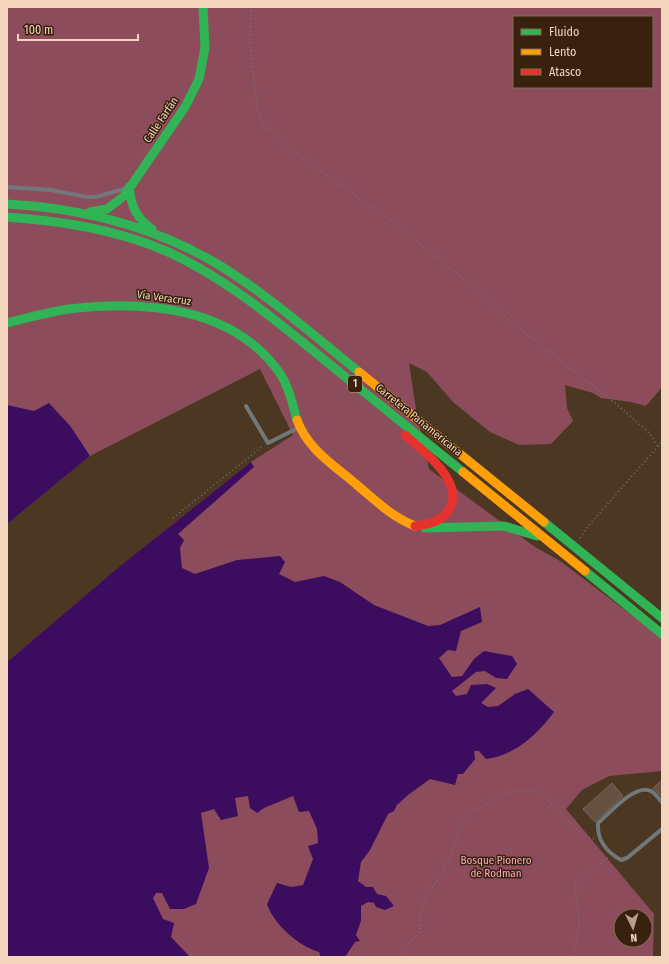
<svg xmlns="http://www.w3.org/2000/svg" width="669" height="964" viewBox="0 0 669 964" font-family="'Fira Sans Condensed',sans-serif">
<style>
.green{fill:#8c4c5c;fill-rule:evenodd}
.water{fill:#3c0c5f}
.building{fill:#665042;stroke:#7b6557}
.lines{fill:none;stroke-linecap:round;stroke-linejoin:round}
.path{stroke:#777571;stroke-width:1.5;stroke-dasharray:1 3;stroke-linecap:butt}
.lane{stroke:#72777a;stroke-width:4}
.fast{stroke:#30b455;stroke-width:9}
.slow{stroke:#ff9f0a;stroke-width:9}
.jam{stroke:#e5322d;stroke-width:9}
.labels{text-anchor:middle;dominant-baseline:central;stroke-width:3;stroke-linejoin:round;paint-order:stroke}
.shield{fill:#38220e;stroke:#bb9f88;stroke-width:1}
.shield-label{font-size:10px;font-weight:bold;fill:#f3d5bd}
.street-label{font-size:11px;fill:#f3d5bd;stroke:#38220e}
.park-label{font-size:11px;fill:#fca8bf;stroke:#38220e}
</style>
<rect width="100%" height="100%" fill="#4c3723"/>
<!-- green -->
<path class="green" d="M7 7H662V387L646 406 631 402 601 398 593 393 565 385 567 408 573 421 551 444 519 445 490 432 453 402 427 372 409 363 416 409 429 469 535 547 560 561 662 638V771L609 776 582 790 566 809 654 914 653 957H7V662L120 566 251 462 293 435 260 369 90 456 7 524ZM514 17H652V87H514ZM621 916H645V940H621Z"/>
<!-- water -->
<path class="water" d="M49 403 71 427 90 456 7 524V405L34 411Z
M251 462 254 467 178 534 184 540 180 548 182 568 195 574 237 560 280 556 285 562 279 574 295 582 324 576 340 582 374 605 428 626 440 625 480 607 482 622 461 631 456 651 448 650 439 658 452 677 462 676 474 659 484 651 512 656 517 664 507 679 496 678 485 671 476 672 452 691 456 696 467 694 471 685 487 684 496 688 481 703 488 707 498 706 515 694 528 689 554 712C538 734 514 756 486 759L479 751H474L475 759 463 774H458L455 785 430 779 408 795 397 805 394 811 388 814 370 850 361 862 358 881 366 887H373L377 894 386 896 394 906 385 910 376 907 374 903 368 902 361 906V921L356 935 360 941 355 942 345 957H321L319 952C299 946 274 925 267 904L277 883 291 887 303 885 313 859 308 846 318 843 317 829 309 811 299 812 293 796 264 808 257 813 250 808 248 796 235 798 238 816 221 820 214 809 201 813 209 868 196 904 184 909H170L162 893H156L153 898 163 919 174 923 171 937 190 957H7V662L120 566Z"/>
<!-- building -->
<path class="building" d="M662 780V797L653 788Z
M612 783 623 796 595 822 583 809Z"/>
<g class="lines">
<!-- path -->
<path class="path" d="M251 7 250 43 257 110 265 127 293 151 393 222 461 277 506 318 620 407 649 433 658 446
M173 518 263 446
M580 538 590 524 662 442
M399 957 409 943 420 933V917L425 898 444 870 464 822 475 810 504 795 515 790H538L584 836 595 839
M571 957C583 928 579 914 574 884L608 858"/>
<!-- lane -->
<path class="lane" d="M7 187 51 190 87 197H96L127 188
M246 406 268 443 300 427
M662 802C659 799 655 793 651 791 635 783 610 813 598 823 597 839 606 852 621 860L627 858 662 829"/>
<!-- fast -->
<path class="fast" d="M129 187C131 206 136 218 152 229
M7 204C80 208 150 225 214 262 266 293 312 334 359 372
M90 212 107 209 124 196 185 107 199 79 205 48 203 7
M7 217C61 221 115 229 166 251 224 277 273 318 322 358 369 396 416 434 463 472
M7 323C27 318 48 312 69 309 142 300 232 306 279 372 289 386 292 403 297 420
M544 522 662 618
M425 528 504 526 537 536
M585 571 662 634"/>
<!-- slow -->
<path class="slow" d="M359 372 544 522
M297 420C308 450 334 465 357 485 376 501 392 517 415 526
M463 472 585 571"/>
<!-- jam -->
<path class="jam" d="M405 435C422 450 459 477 452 503 447 520 431 524 415 526"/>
</g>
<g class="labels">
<!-- shield labels -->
<rect class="shield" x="348" y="376" width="14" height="16" rx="3"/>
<g class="shield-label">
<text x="355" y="384">1</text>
</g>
<!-- street labels -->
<g class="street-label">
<text transform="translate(161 120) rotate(-56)">Calle Farfán</text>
<text transform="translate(164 298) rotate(8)">Vía Veracruz</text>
<text transform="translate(419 420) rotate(39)">Carretera Panamericana</text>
</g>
<!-- park labels -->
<g class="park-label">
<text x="496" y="860">Bosque Pionero<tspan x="496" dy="13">de Rodman</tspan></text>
</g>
</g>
<!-- border -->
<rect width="669" height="964" fill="none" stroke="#f3d5bd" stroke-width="16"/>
<!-- legend -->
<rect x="513" y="16" width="140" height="72" fill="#38220e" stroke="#836a54"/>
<rect x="521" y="29" width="20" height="6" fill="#30b455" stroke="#836a54"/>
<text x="549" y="36" font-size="12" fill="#f3d5bd">Fluido</text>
<rect x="521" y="49" width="20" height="6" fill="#ff9f0a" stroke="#836a54"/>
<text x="549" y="56" font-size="12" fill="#f3d5bd">Lento</text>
<rect x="521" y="69" width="20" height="6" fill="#e5322d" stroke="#836a54"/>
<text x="549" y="76" font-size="12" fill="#f3d5bd">Atasco</text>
<!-- north arrow -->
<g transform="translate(633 928) rotate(175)"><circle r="19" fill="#38220e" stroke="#836a54"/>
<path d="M0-3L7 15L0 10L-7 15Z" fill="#b99e87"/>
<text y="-6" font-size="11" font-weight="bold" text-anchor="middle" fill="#f3d5bd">N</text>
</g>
<!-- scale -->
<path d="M18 34v6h120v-6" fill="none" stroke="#f3d5bd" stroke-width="2"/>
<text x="24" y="34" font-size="12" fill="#f3d5bd" stroke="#38220e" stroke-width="3" paint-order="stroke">100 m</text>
</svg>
